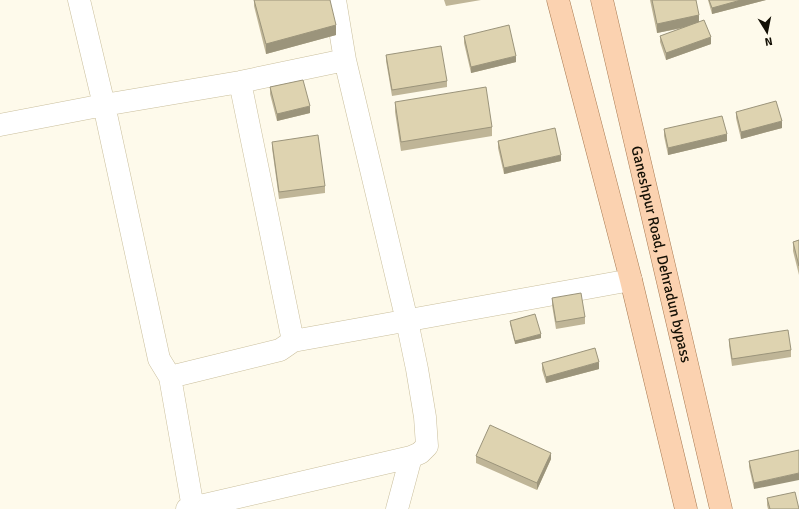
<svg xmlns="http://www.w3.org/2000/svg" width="799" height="509" viewBox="0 0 799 509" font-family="Signika,sans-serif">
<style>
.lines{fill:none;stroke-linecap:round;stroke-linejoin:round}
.minor-casing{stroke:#cabf9d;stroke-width:23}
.major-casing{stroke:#a87a52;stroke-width:23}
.minor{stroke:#fff;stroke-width:22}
.major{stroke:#fbd2b0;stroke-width:22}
.wall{fill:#bfb597}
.shaded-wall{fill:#9b947b}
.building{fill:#ded3b0;stroke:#9b947b}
.labels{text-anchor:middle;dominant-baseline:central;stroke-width:3.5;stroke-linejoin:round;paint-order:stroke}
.street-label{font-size:15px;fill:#130f04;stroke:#fefaeb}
</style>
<rect width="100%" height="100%" fill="#fefaeb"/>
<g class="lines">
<!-- minor casing -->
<g class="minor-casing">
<path id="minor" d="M79 0 104 105 159 359 170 377 193 508
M240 82 293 341
M0 125 104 105 240 82 345 60
M170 377 280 350 293 341 631 280
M187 509 411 457 420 453 427 446 425 417 417 369 407 321 345 60 335 0
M397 509 411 457"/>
</g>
<!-- major casing -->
<g class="major-casing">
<g id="major">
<path d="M558 0 631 280 686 509"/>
<path id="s1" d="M602 0 721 509"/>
</g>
</g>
<!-- minor -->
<use href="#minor" class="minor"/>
<!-- major -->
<use href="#major" class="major"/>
</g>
<!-- wall -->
<path class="wall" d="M254 0H330L336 35 266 54 254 6Z
M444 0H481L446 6Z
M650 0H696L699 22 711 44 666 60 660 42V36L683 28 657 33Z
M708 0H766L712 14Z
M464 36 516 62 471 73 464 43Z
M386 55 447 81V87L392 96 386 61Z
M270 87 310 113 277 121 270 94Z
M395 102 492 127V136L401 151 395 112Z
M736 112 782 128 741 139 736 118Z
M664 129 727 141 668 155 664 136Z
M498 141 561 161 504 174 498 148Z
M272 142 325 186V193L279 199 272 148Z
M799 240V275L793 251V242Z
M552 298 585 317V324L556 329 552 305Z
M510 321 541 338 515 344 510 324Z
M729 339 791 350V357L732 366 729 345Z
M542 363 599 369 546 383 542 370Z
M799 450 754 489 749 467V461Z
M476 456 551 459 537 490 476 463Z
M767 498 799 509H768L767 505Z"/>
<!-- shaded-wall -->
<path class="shaded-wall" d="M741 0H766L712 14V8Z
M699 15V24L657 33V24Z
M336 25V35L266 54V44Z
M711 37V44L666 60V53Z
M516 56V62L471 73V67Z
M310 106V113L277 121V114Z
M782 121V128L741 139V132Z
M727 134V141L668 155V148Z
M561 155V161L504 174V168Z
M541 334V338L515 344V341Z
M599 362V369L546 383V377Z
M551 453V459L537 490V483Z
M799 473V480L754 489V483Z"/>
<!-- building -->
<path class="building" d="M254 0H330L336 25 266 44Z
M652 0H696L699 15 657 24Z
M709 0H741L712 8Z
M704 20 711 37 666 53 660 36Z
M509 25 516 56 471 67 464 36Z
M441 46 447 81 392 90 386 55Z
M303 80 310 106 277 114 270 87Z
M486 87 492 127 401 142 395 102Z
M776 101 782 121 741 132 736 112Z
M722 116 727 134 668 148 664 129Z
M555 128 561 155 504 168 498 141Z
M318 135 325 186 279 192 272 142Z
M799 240V266L793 242Z
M581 293 585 317 556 322 552 298Z
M535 314 541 334 515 341 510 321Z
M788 330 791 350 732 359 729 339Z
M595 348 599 362 546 377 542 363Z
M490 425 551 453 537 483 476 456Z
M799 450V473L754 483 749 461Z
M795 492 799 509H770L767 498Z"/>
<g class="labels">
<!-- street labels -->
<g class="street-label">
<text stroke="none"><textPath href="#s1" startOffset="261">Ganeshpur Road, Dehradun bypass</textPath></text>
</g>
</g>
<!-- north arrow -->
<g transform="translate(767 32) rotate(170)" stroke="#fefaeb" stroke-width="3" paint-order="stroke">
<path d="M0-3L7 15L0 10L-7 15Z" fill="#130f04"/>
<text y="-6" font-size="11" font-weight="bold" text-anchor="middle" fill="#130f04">N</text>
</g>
</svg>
